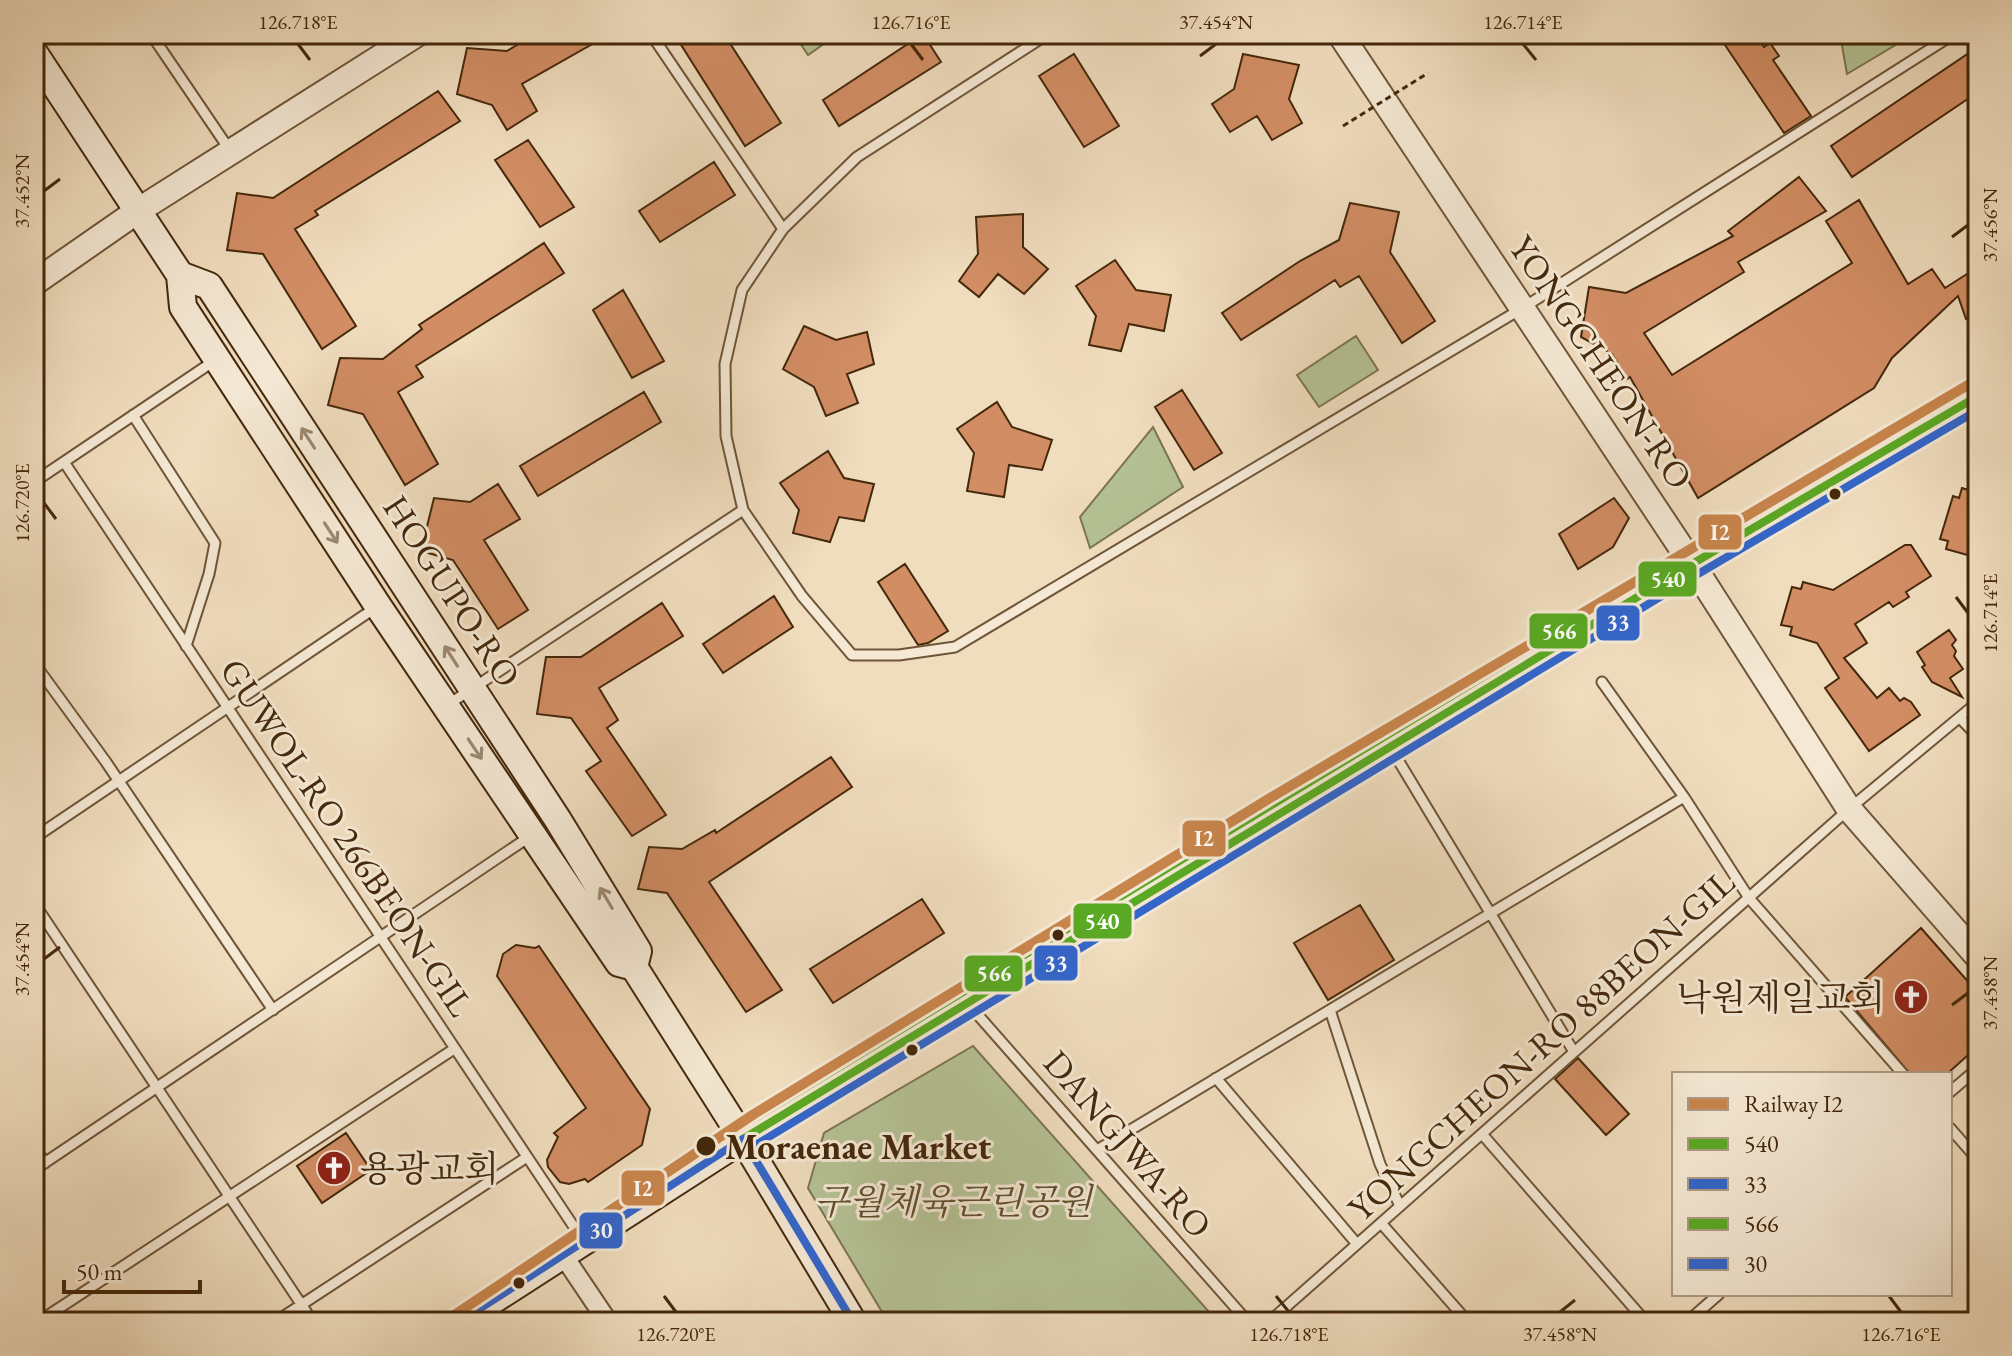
<svg xmlns="http://www.w3.org/2000/svg" width="2012" height="1356" viewBox="0 0 2012 1356" font-family="'EB Garamond','Noto Serif KR',serif">
<style>
.green{fill:#b5c295;stroke:#7c7550;stroke-width:2}
.building{fill:#d28d64;stroke:#44280b;stroke-width:2}
.lines{fill:none;stroke-linecap:round;stroke-linejoin:round}
.service-casing{stroke:#6f5538;stroke-width:13}
.minor-casing{stroke:#6f5538;stroke-width:22}
.tertiary-casing{stroke:#6f5538;stroke-width:28}
.secondary-casing{stroke:#44280b;stroke-width:30}
.service{stroke:#f5e9d5;stroke-width:9}
.minor{stroke:#f5e9d5;stroke-width:18}
.tertiary{stroke:#f5e9d5;stroke-width:24}
.secondary{stroke:#f5e9d5;stroke-width:26}
.path-bridge{stroke:#44280b;stroke-width:3;stroke-dasharray:6 4;stroke-linecap:butt}
.bus-1-casing{stroke:#f5e9d5;stroke-width:14}
.bus-2-casing{stroke:#f5e9d5;stroke-width:14}
.bus-3-casing{stroke:#f5e9d5;stroke-width:14}
.bus-4-casing{stroke:#f5e9d5;stroke-width:14}
.bus-1{stroke:#5aa924;stroke-width:8}
.bus-2{stroke:#36c;stroke-width:8}
.bus-3{stroke:#5aa924;stroke-width:8}
.bus-4{stroke:#36c;stroke-width:8}
.rail-1-casing{stroke:#f5e9d5;stroke-width:16}
.rail-1{stroke:#c8854c;stroke-width:10}
.oneway{stroke:#9c8870}
.ticks{fill:none;stroke:#44280b;stroke-width:3}
.bus-dot{fill:#44280b;stroke:#f5e9d5;stroke-width:3}
.labels{text-anchor:middle;dominant-baseline:central;stroke-width:6;stroke-linejoin:round;paint-order:stroke}
.street-label{font-size:36px;fill:#44280b;stroke:#f5e9d5}
.poi-label{font-size:36px;fill:#44280b;stroke:#f5e9d5;text-anchor:end}
.stop-label{font-size:36px;font-weight:bold;fill:#44280b;stroke:#f5e9d5;text-anchor:start}
.park-label{font-size:36px;font-style:italic;fill:#604e2e;stroke:#f5e9d5}
.line-badge{stroke:#f5e9d5;stroke-width:3}
.badge-label{font-size:22px;text-anchor:middle;font-weight:bold;fill:#fff}
.neatline{fill:none;stroke:#44280b;stroke-width:3}
.ticks-label{font-size:20px;text-anchor:middle;fill:#44280b}
</style>
<rect width="100%" height="100%" fill="#f0ddbe"/>
<filter id="stains"><feTurbulence type="fractalNoise" baseFrequency=".0025" numOctaves="4"/><feColorMatrix values="0 0 0 0 .2 0 0 0 0 .09 0 0 0 0 .02 0 0 0 .5 -.17"/></filter>
<radialGradient id="worn" r=".72"><stop offset=".6" stop-color="#630" stop-opacity="0"/><stop offset="1" stop-color="#630" stop-opacity=".3"/></radialGradient>
<!-- green -->
<path class="green" d="M794 34H838L808 55Z
M1840 34H1914L1847 74Z
M1356 336 1378 370 1319 407 1297 375Z
M1153 427 1183 487 1090 548 1080 517Z
M973 1046 1218 1322H888L808 1188 824 1133Z"/>
<!-- building -->
<path class="building" d="M535 34H610L522 84 537 111 507 130 492 105 457 94 467 48 507 51Z
M688 34H724L781 123 745 146 678 40Z
M923 34 941 62 839 126 823 100Z
M1741 34H1756L1764 47 1770 43 1779 56 1773 60 1811 116 1784 133 1725 45Z
M1969 53 1978 66V92L1852 177 1831 146Z
M1074 54 1119 126 1084 147 1039 76Z
M1243 54 1299 65 1289 99 1302 123 1272 140 1257 116 1230 132 1212 104 1234 89Z
M438 91 460 121 315 211 318 215 295 229 356 326 322 349 263 254 227 250 237 193 273 198Z
M528 140 574 207 540 227 495 160Z
M714 162 735 195 660 242 639 211Z
M1799 177 1826 211 1738 262 1744 272 1644 333 1672 375 1852 263 1826 221 1859 200 1908 284 1932 269 1945 288 1978 267V310L1966 319 1958 296 1892 358 1874 388 1698 498 1630 377 1627 379 1612 354 1581 337 1589 287 1626 293 1733 236 1728 231Z
M1350 203 1399 212 1390 252 1435 321 1402 343 1359 276 1340 287 1335 280 1241 340 1222 313 1300 261 1339 240Z
M1023 214V247L1048 269 1024 294 998 274 979 297 959 281 978 254 976 217Z
M544 243 564 273 416 366 423 377 398 392 438 464 405 485 363 414 328 405 340 358 383 359 422 329 419 325Z
M1115 260 1136 290 1171 295 1164 331 1129 324 1121 351 1089 345 1096 316 1076 286Z
M623 290 664 361 632 378 593 310Z
M804 326 836 340 867 332 874 364 847 374 858 403 826 416 814 387 783 369Z
M1182 390 1222 453 1194 470 1155 407Z
M644 392 661 422 538 496 520 466Z
M997 402 1012 427 1052 440 1042 470 1009 465 1004 497 967 491 974 453 957 429Z
M828 451 844 478 874 484 864 521 839 517 830 542 793 533 799 510 780 483Z
M498 484 520 519 484 540 528 610 498 629 453 560 421 551 434 498 470 502Z
M1962 488 1978 493V558L1946 549 1948 541 1940 539 1953 496 1959 498Z
M1614 498 1629 518 1613 547 1578 569 1559 534Z
M1905 545H1911L1931 576 1906 592 1909 597 1893 607 1889 602 1855 624 1867 643 1844 658 1877 698 1889 688 1900 701 1904 698 1911 702 1920 715 1869 751 1825 688 1839 678 1817 643 1790 635 1792 627 1781 625 1792 587 1801 589 1803 582 1833 590Z
M905 564 948 631 928 643 918 645 878 582Z
M774 596 793 627 723 673 703 644Z
M662 603 683 636 599 688 618 720 607 728 666 815 632 836 586 771 601 761 571 718 537 714 546 657H581Z
M1949 630 1956 640 1952 645 1956 651 1954 656 1963 669 1950 678 1962 697 1932 682 1922 667 1925 665 1917 652Z
M831 757 852 787 709 882 782 990 746 1012 667 893 638 889 649 847 682 849 715 830 716 833Z
M922 899 944 933 833 1003 810 969Z
M1360 905 1394 960 1328 1000 1294 943Z
M1921 928 1978 993V1046L1947 1074H1910L1845 997Z
M516 945 535 948 539 946 650 1109 642 1145 588 1182 585 1179 569 1184 560 1182 548 1167 547 1160 558 1137 554 1133 586 1108 497 976 503 954Z
M1578 1058 1629 1114 1606 1135 1555 1079Z
M346 1133 371 1170 322 1203 297 1166Z"/>
<g class="lines">
<!-- service casing -->
<g class="service-casing">
<path id="service" d="M151 34 229 149
M651 34 783 229
M1048 34 857 157 783 229 742 290 725 364 726 436 743 510 802 596 852 655H899L955 647 1521 309 1954 34
M34 260 45 275
M133 415 215 543 209 574 186 646
M64 462 582 1239
M34 482 214 361
M34 663 106 762 273 1010
M1602 682 1684 797 1749 898 1903 1074
M449 704 743 510
M1960 718 1978 737
M1392 750 1574 1052
M34 838 375 608
M34 903 313 1322
M970 1006 1248 1322
M1330 1010 1380 1164 1400 1206
M1216 1078 1357 1244
M1950 1092 1978 1068
M1950 1128 1978 1160
M1482 1134 1646 1322
M34 1146 45 1163
M1097 1150 1684 797
M34 1170 529 837
M1381 1223 1468 1322
M38 1322 454 1049
M275 1322 527 1157
M1269 1322 1849 809 1978 702
M1687 1322 1719 1294"/>
</g>
<!-- minor casing -->
<g class="minor-casing">
<path id="minor" d="M563 1255 608 1322"/>
</g>
<!-- tertiary casing -->
<g class="tertiary-casing">
<path id="tertiary" d="M1340 34 1692 564 1849 809 1978 957
M34 283 139 210 417 34"/>
</g>
<!-- secondary casing -->
<g class="secondary-casing">
<path id="secondary" d="M34 53 180 275 183 307 378 606 619 963 634 967 743 1139 853 1322
M180 275 209 286 558 820 638 951 634 967
M459 1322 743 1139 1692 564 1978 396"/>
</g>
<!-- service -->
<use href="#service" class="service"/>
<!-- minor -->
<use href="#minor" class="minor"/>
<!-- tertiary -->
<use href="#tertiary" class="tertiary"/>
<!-- secondary -->
<use href="#secondary" class="secondary"/>
<!-- path-bridge -->
<path class="path-bridge" d="M1343 126 1428 73"/>
<!-- bus-1 casing -->
<g class="bus-1-casing">
<path id="bus-1" d="M743 1139 1692 564 1978 396"/>
</g>
<!-- bus-2 casing -->
<g class="bus-2-casing">
<path id="bus-2" d="M749 1149 1698 574 1978 410"/>
</g>
<!-- bus-3 casing -->
<g class="bus-3-casing">
<path id="bus-3" d="M737 1129 1686 554 1972 386"/>
</g>
<!-- bus-4 casing -->
<g class="bus-4-casing">
<path id="bus-4" d="M743 1139 853 1322
M459 1322 743 1139"/>
</g>
<!-- bus-1 -->
<use href="#bus-1" class="bus-1"/>
<!-- bus-2 -->
<use href="#bus-2" class="bus-2"/>
<!-- bus-3 -->
<use href="#bus-3" class="bus-3"/>
<!-- bus-4 -->
<use href="#bus-4" class="bus-4"/>
<!-- rail-1 casing -->
<g class="rail-1-casing">
<path id="rail-1" d="M444 1322 754 1114 1270 798 1978 379"/>
</g>
<!-- rail-1 -->
<use href="#rail-1" class="rail-1"/>
</g>
<!-- one-way arrows -->
<defs><path id="oneway-shaft" d="M-6 0H5M1.5-3L5.5 0L1.5 3" fill="none" stroke-width="1.6" stroke-linecap="round" stroke-linejoin="round" transform="scale(2)"/></defs>
<g class="oneway">
<use href="#oneway-shaft" transform="translate(308 438) rotate(-123)"/>
<use href="#oneway-shaft" transform="translate(331 533) rotate(57)"/>
<use href="#oneway-shaft" transform="translate(451 656) rotate(-123)"/>
<use href="#oneway-shaft" transform="translate(475 749) rotate(56)"/>
<use href="#oneway-shaft" transform="translate(606 898) rotate(-121)"/>
</g>
<!-- ticks -->
<path class="ticks" d="M298 44 310 60M911 44 923 60M1523 44 1536 60M1200 56 1216 44M44 191 60 179M1952 237 1968 225M44 503 56 519M1956 597 1968 613M44 959 60 947M1952 1005 1968 993M664 1296 676 1312M1276 1296 1289 1312M1889 1296 1901 1312M1560 1312 1575 1300"/>
<!-- icons -->
<defs>
<g id="church-disc" transform="scale(1.8)"><circle r="9.5" fill="#8f2418" stroke="#f5e9d5"/><path d="M-1.2-6h2.4v3.5h3.3v2.4h-3.3V6h-2.4V-.1h-3.3v-2.4h3.3Z" fill="#fff"/></g>
</defs>
<g fill-rule="evenodd">
<use href="#church-disc" x="1911" y="997"/>
<use href="#church-disc" x="334" y="1168"/>
</g>
<!-- markers -->
<g class="bus-dot">
<circle cx="1835" cy="494" r="7"/>
<circle cx="1058" cy="935" r="7"/>
<circle cx="912" cy="1050" r="7"/>
<circle cx="706" cy="1146" r="11"/>
<circle cx="519" cy="1283" r="7"/>
</g>
<g class="labels">
<!-- street labels -->
<g class="street-label">
<text transform="translate(1601 362) rotate(56)">YONGCHEON-RO</text>
<text transform="translate(452 591) rotate(57)">HOGUPO-RO</text>
<text transform="translate(347 837) rotate(56)">GUWOL-RO 266BEON-GIL</text>
<text transform="translate(1541 1045) rotate(-42)">YONGCHEON-RO 88BEON-GIL</text>
<text transform="translate(1128 1144) rotate(49)">DANGJWA-RO</text>
</g>
<!-- poi labels -->
<g class="poi-label">
<text x="1885" y="997">낙원제일교회</text>
<text x="360" y="1168" text-anchor="start">용광교회</text>
</g>
<!-- stop labels -->
<g class="stop-label">
<text x="725" y="1146">Moraenae Market</text>
</g>
<!-- park labels -->
<g class="park-label">
<text x="953" y="1201">구월체육근린공원</text>
</g>
</g>
<g class="line-badge">
<rect x="1697" y="513" width="46" height="38" rx="8" fill="#c8854c"/>
<rect x="1637" y="560" width="61" height="38" rx="8" fill="#5aa924"/>
<rect x="1595" y="604" width="46" height="38" rx="8" fill="#36c"/>
<rect x="1528" y="612" width="61" height="38" rx="8" fill="#5aa924"/>
<rect x="1181" y="819" width="46" height="39" rx="8" fill="#c8854c"/>
<rect x="1072" y="902" width="61" height="38" rx="8" fill="#5aa924"/>
<rect x="1033" y="944" width="46" height="38" rx="8" fill="#36c"/>
<rect x="963" y="954" width="61" height="39" rx="8" fill="#5aa924"/>
<rect x="620" y="1169" width="46" height="38" rx="8" fill="#c8854c"/>
<rect x="578" y="1211" width="46" height="39" rx="8" fill="#36c"/>
</g>
<g class="badge-label">
<text x="1720" y="540">I2</text>
<text x="1668" y="587">540</text>
<text x="1618" y="630">33</text>
<text x="1559" y="639">566</text>
<text x="1204" y="846">I2</text>
<text x="1102" y="929">540</text>
<text x="1056" y="971">33</text>
<text x="994" y="981">566</text>
<text x="643" y="1196">I2</text>
<text x="601" y="1238">30</text>
</g>
<!-- margin -->
<rect width="2012" height="1356" fill="none" stroke="#f0ddbe" stroke-width="88"/>
<!-- legend -->
<rect x="1672" y="1072" width="280" height="224" fill="#f5e9d5" stroke="#ae9c84" stroke-width="2"/>
<rect x="1688" y="1098" width="40" height="12" fill="#c8854c" stroke="#ae9c84" stroke-width="2"/>
<text x="1744" y="1112" font-size="24" fill="#44280b">Railway I2</text>
<rect x="1688" y="1138" width="40" height="12" fill="#5aa924" stroke="#ae9c84" stroke-width="2"/>
<text x="1744" y="1152" font-size="24" fill="#44280b">540</text>
<rect x="1688" y="1178" width="40" height="12" fill="#3366cc" stroke="#ae9c84" stroke-width="2"/>
<text x="1744" y="1192" font-size="24" fill="#44280b">33</text>
<rect x="1688" y="1218" width="40" height="12" fill="#5aa924" stroke="#ae9c84" stroke-width="2"/>
<text x="1744" y="1232" font-size="24" fill="#44280b">566</text>
<rect x="1688" y="1258" width="40" height="12" fill="#3366cc" stroke="#ae9c84" stroke-width="2"/>
<text x="1744" y="1272" font-size="24" fill="#44280b">30</text>
<!-- scale -->
<path d="M64 1280v12h136v-12" fill="none" stroke="#44280b" stroke-width="4"/>
<text x="76" y="1280" font-size="24" fill="#44280b" stroke="#f5e9d5" stroke-width="6" paint-order="stroke">50 m</text>
<rect x="44" y="44" width="1924" height="1268" class="neatline"/>
<g class="ticks-label">
<text x="298" y="29">126.718°E</text>
<text x="911" y="29">126.716°E</text>
<text x="1216" y="29">37.454°N</text>
<text x="1523" y="29">126.714°E</text>
<text transform="translate(22 191) rotate(-90)" y="7">37.452°N</text>
<text transform="translate(1990 225) rotate(-90)" y="7">37.456°N</text>
<text transform="translate(22 503) rotate(-90)" y="7">126.720°E</text>
<text transform="translate(1990 613) rotate(-90)" y="7">126.714°E</text>
<text transform="translate(22 959) rotate(-90)" y="7">37.454°N</text>
<text transform="translate(1990 993) rotate(-90)" y="7">37.458°N</text>
<text x="676" y="1341">126.720°E</text>
<text x="1289" y="1341">126.718°E</text>
<text x="1560" y="1341">37.458°N</text>
<text x="1901" y="1341">126.716°E</text>
</g>
<rect width="100%" height="100%" filter="url(#stains)"/>
<rect width="100%" height="100%" fill="url(#worn)"/>
</svg>
